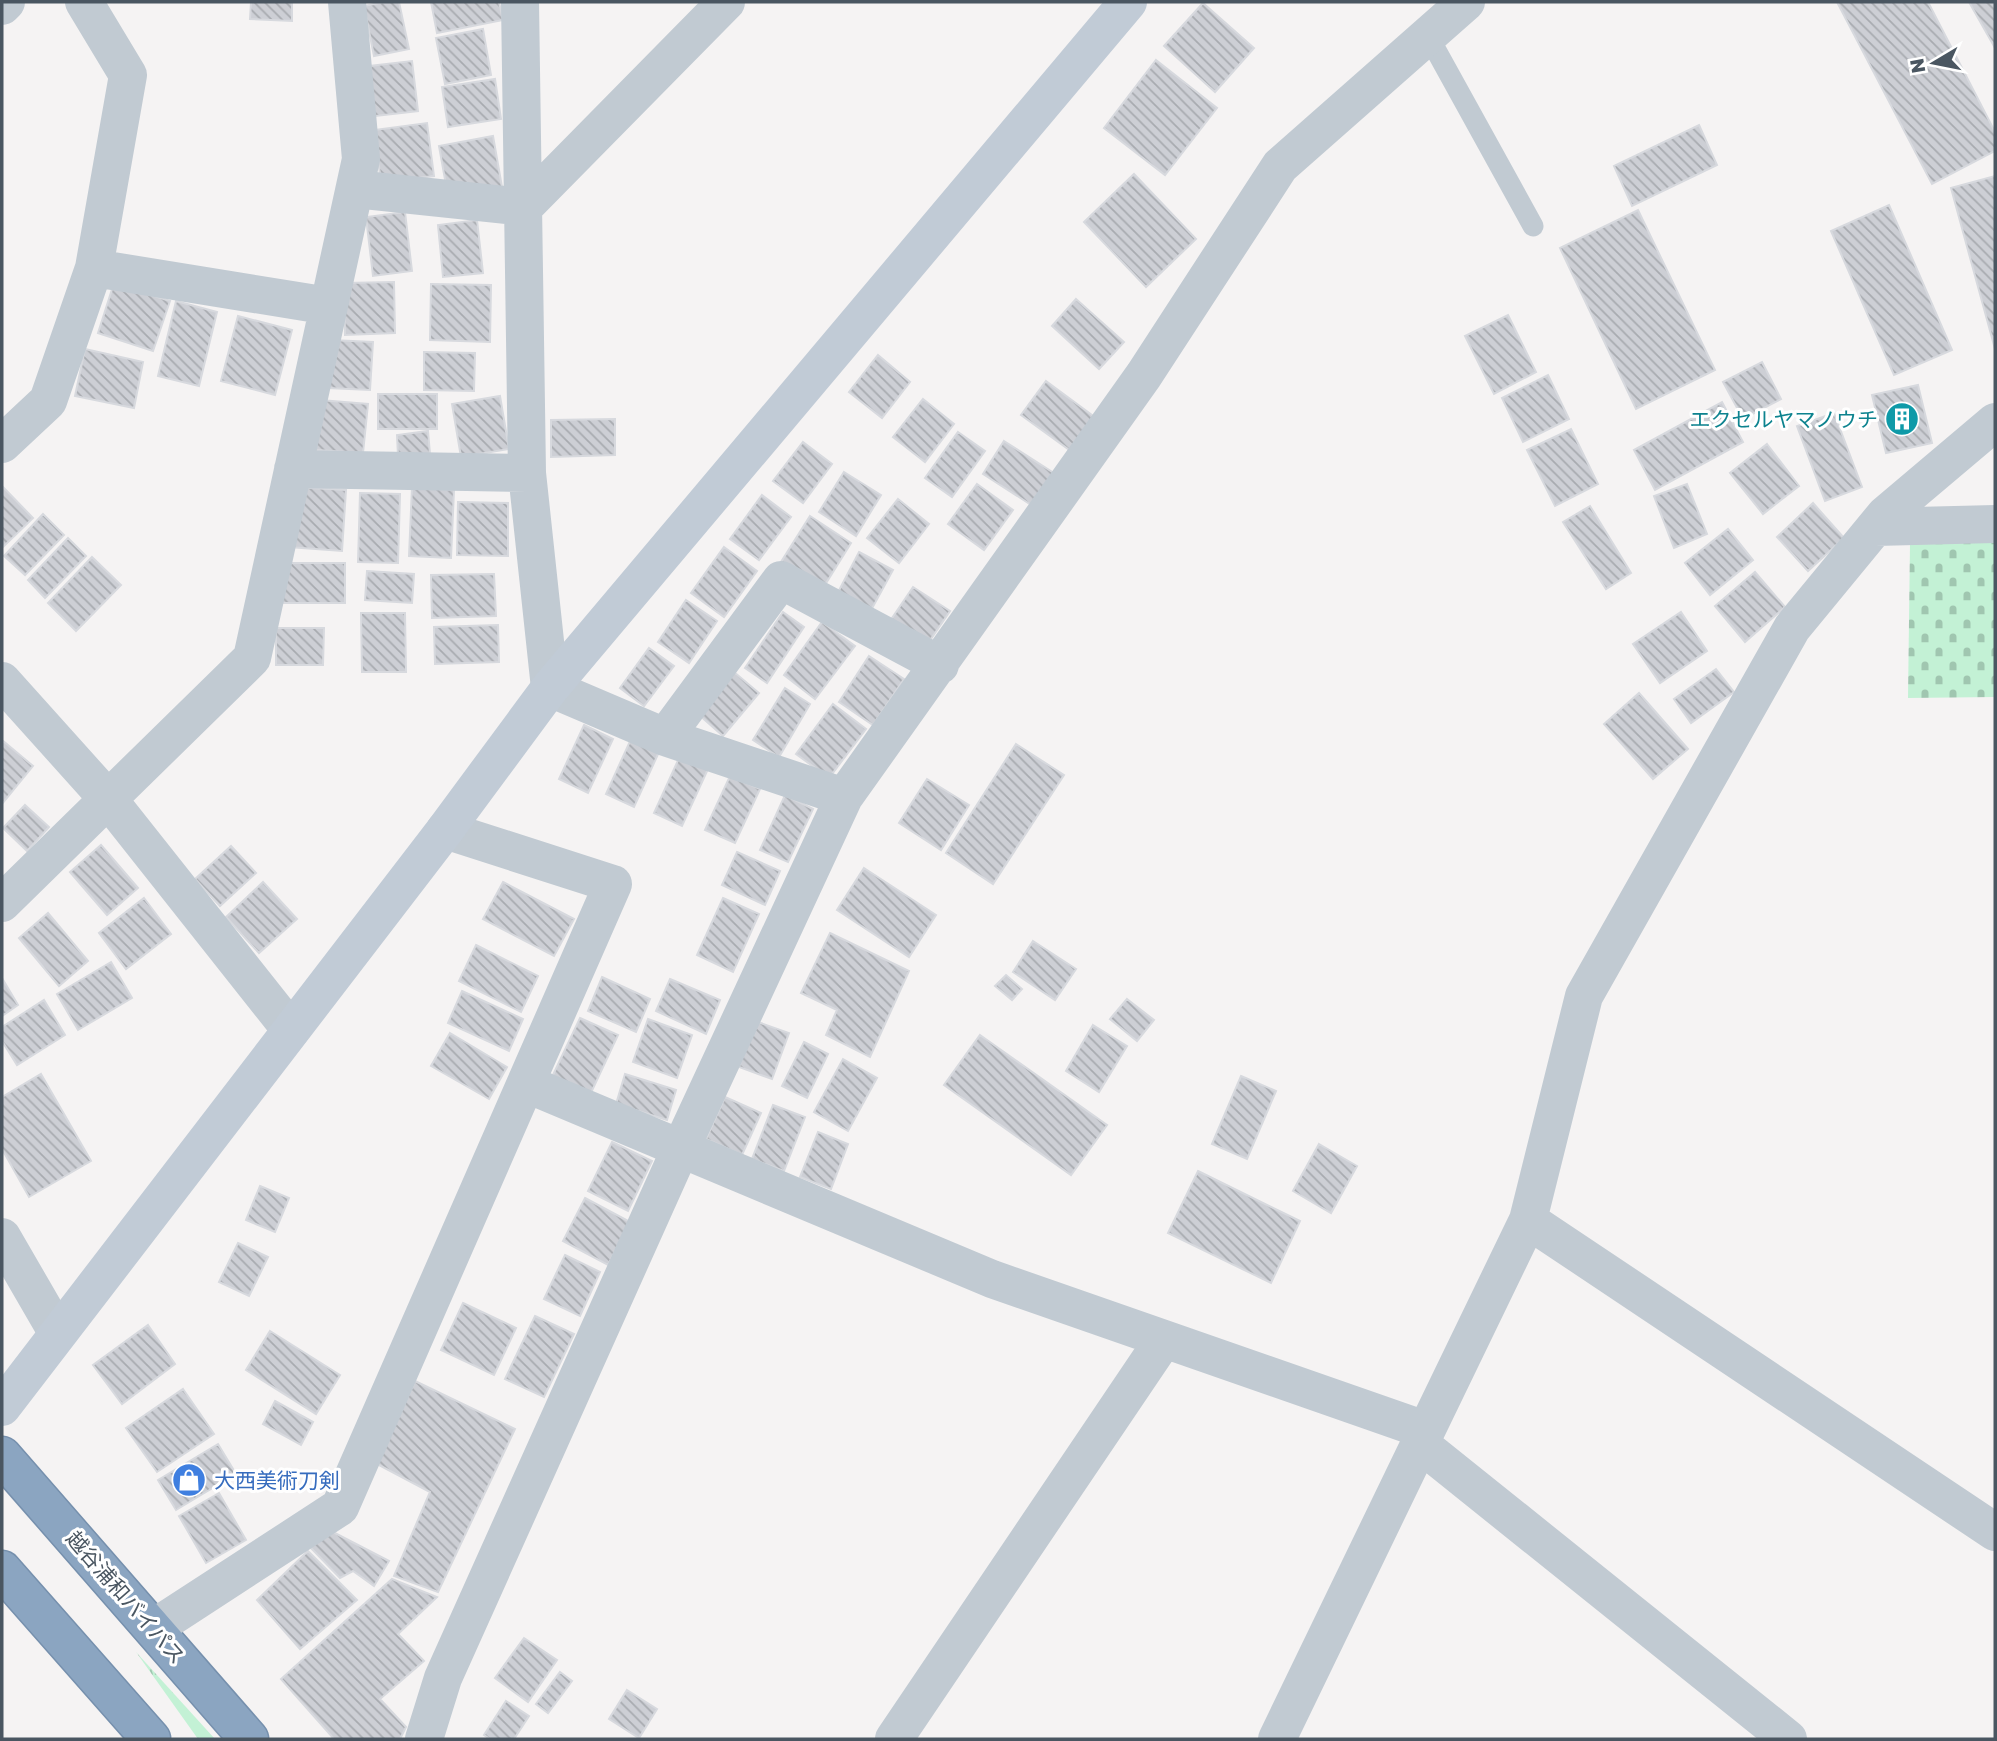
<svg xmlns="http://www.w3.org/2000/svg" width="1997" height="1741" viewBox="0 0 1997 1741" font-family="'Golos Text','Noto Sans JP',sans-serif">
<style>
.grass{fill:url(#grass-tufts)}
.cemetery{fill:url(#cemetery-stones)}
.building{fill:url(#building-back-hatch);stroke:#d7d9de;stroke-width:2}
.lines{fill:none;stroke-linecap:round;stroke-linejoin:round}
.highway-casing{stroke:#7690ad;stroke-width:41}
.lane{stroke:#c1cad2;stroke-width:21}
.street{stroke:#c1cad2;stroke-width:38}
.secondary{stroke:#c1cbd6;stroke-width:38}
.highway{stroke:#8ba5c1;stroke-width:38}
.labels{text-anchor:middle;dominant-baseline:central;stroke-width:6;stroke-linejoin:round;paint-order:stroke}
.culture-label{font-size:21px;fill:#0d838f;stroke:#fff;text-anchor:end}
.shop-label{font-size:21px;fill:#366cbe;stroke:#fff;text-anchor:start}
.street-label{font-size:21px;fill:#4a5661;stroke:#fff}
</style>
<defs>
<pattern id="grass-tufts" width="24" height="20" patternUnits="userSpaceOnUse" patternTransform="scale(1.75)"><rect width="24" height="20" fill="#c3f1d5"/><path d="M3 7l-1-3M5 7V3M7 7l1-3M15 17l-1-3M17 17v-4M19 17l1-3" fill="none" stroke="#a0c6b0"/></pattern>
<pattern id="cemetery-stones" width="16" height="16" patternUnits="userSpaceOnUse" patternTransform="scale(1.75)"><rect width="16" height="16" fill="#c3f1d5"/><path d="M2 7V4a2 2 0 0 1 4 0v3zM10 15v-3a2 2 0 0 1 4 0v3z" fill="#a0c6b0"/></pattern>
<pattern id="building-back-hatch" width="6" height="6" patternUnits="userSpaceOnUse" patternTransform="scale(1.75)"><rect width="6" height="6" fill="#cdcfd5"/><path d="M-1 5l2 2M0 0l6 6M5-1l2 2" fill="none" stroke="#a8abb0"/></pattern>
</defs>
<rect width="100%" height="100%" fill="#f5f3f3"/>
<!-- grass -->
<path class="grass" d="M136 1652 215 1739H198Z"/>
<!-- cemetery -->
<path class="cemetery" d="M1995 540V697L1908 698 1910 544Z"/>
<!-- building -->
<path class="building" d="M251 2H292V21L250 19Z
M384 2H399L409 49 374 56 364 6Z
M431 2H499L503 20 437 33Z
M1837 2H1928L1995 132V151L1932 184Z
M1969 2H1995V48Z
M1203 3 1254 48 1215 92 1164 46Z
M483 29 491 75 445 84 436 38Z
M1156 60 1217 108 1165 175 1104 128Z
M412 61 418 111 367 117 361 67Z
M495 79 501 119 448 127 442 87Z
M427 123 434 176 381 182 374 130Z
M1699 125 1717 165 1632 206 1614 166Z
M493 136 502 187 448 196 439 146Z
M1134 174 1196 239 1146 287 1084 222Z
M1995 176V349L1951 188Z
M1889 205 1952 350 1894 375 1831 231Z
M1638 210 1715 370 1636 409 1560 248Z
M405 212 412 271 373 276 366 217Z
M477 220 483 273 443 277 438 225Z
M394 282 395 333 345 335 344 283Z
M114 283 170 301 153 351 98 333Z
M431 284 491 285 490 342 430 340Z
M1076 299 1124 342 1099 369 1052 326Z
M176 301 217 312 199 386 158 376Z
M1508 315 1536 372 1494 394 1465 336Z
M238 316 292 330 275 395 221 381Z
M331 340 373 342 370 390 328 388Z
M85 349 143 362 134 408 75 396Z
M424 352 475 353 474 391 424 390Z
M878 355 910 382 882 418 849 392Z
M1762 362 1781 399 1743 419 1723 382Z
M1548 375 1569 419 1523 442 1502 398Z
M1046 381 1100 421 1075 454 1021 415Z
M1918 385 1932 443 1886 453 1872 395Z
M378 394H437V429H378Z
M500 396 509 449 461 457 452 404Z
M923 399 954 424 925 462 893 437Z
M320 400 368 404 363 453 316 450Z
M1722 402 1743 442 1655 490 1634 450Z
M1834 413 1862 487 1825 501 1797 426Z
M615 419V455L551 457V420Z
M1571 429 1598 484 1555 506 1527 450Z
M428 431 430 454 398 456 397 435Z
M958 432 985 451 952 497 925 478Z
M1004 441 1057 475 1036 508 983 474Z
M803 442 832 464 803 503 773 481Z
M1767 444 1799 486 1763 514 1730 473Z
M844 472 881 495 856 536 819 512Z
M977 484 1013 510 984 550 948 524Z
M1687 484 1707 534 1674 548 1654 496Z
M2 486 33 518 2 548Z
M293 487 346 490 342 551 289 547Z
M412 487 454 490 451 558 409 556Z
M360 493 400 494 398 563 358 562Z
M762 495 791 517 759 560 730 539Z
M898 499 929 524 899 563 867 538Z
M458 502 508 503V556L457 555Z
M1813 503 1844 538 1808 571 1777 537Z
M1590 506 1631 573 1606 589 1563 522Z
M43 514 64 535 25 575 4 556Z
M810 516 851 543 823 588 781 562Z
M1728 529 1753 560 1710 595 1685 563Z
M68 538 86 556 45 598 28 580Z
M724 547 757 571 724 617 691 593Z
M859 552 893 570 869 614 836 596Z
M92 557 121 585 76 631 48 603Z
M274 563H345V603H275Z
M367 571 414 574 412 603 365 600Z
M1755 572 1785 607 1745 642 1715 606Z
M494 574 496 616 432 618 431 575Z
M913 587 950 611 924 649 888 624Z
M686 600 717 621 689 663 658 642Z
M783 612 804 627 767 683 745 668Z
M1681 612 1707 651 1660 683 1633 644Z
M361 613H405L406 672H362Z
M822 622 855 646 815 699 784 675Z
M498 625 499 662 435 664 434 627Z
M276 628H324L323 665H276Z
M649 648 674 666 644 706 620 688Z
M869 656 904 679 873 725 839 702Z
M1716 669 1734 692 1691 723 1674 699Z
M734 672 759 693 723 736 699 715Z
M785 688 810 704 779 757 753 740Z
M1639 693 1688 749 1653 779 1604 724Z
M833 704 866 729 829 778 796 754Z
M584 725 613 739 588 793 559 779Z
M631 739 659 752 634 807 606 794Z
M2 740 33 766 2 804Z
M1016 744 1064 775 993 884 946 853Z
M680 756 708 769 682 826 654 813Z
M730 776 760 789 735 843 705 830Z
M927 779 969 805 941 850 899 823Z
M785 795 813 809 788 862 760 850Z
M25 805 49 827 27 851 3 828Z
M101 845 138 888 107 915 70 872Z
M231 846 256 873 220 906 195 879Z
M737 852 780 871 765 905 722 885Z
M864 868 936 915 909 957 837 910Z
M263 882 297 919 259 953 226 917Z
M503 882 574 919 554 956 483 919Z
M144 898 171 934 126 969 99 933Z
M723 898 759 914 733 972 697 955Z
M48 913 88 961 59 986 19 938Z
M830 933 909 971 870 1057 826 1035 837 1010 801 993Z
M1033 941 1076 969 1055 1000 1013 972Z
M476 945 538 976 521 1012 459 981Z
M111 962 132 998 78 1030 57 994Z
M1006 975 1022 989 1012 1000 995 986Z
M602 977 650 999 636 1032 588 1011Z
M2 978 18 1005 2 1016Z
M670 979 720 1000 706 1034 656 1011Z
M462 991 523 1019 509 1051 448 1023Z
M1127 999 1154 1020 1137 1041 1110 1019Z
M44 1000 65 1035 17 1065 2 1041V1027Z
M580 1018 618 1035 590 1095 552 1077Z
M648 1019 692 1035 677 1078 633 1062Z
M755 1021 789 1033 772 1079 739 1067Z
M1093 1025 1127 1046 1099 1092 1066 1071Z
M450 1033 507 1067 489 1099 431 1066Z
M980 1035 1107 1125 1071 1175 944 1085Z
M804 1042 828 1054 807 1098 782 1086Z
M843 1059 877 1078 848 1131 814 1112Z
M41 1074 91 1161 29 1197 2 1149V1097Z
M625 1074 676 1090 667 1120 616 1104Z
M1241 1076 1276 1091 1247 1159 1212 1144Z
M725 1097 761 1113 742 1155 706 1139Z
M773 1105 805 1117 784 1171 752 1159Z
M818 1132 848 1144 831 1189 800 1177Z
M612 1142 652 1161 628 1211 588 1191Z
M1319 1144 1357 1166 1331 1213 1293 1191Z
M1198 1171 1300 1221 1271 1283 1168 1233Z
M260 1186 289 1198 275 1232 246 1220Z
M585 1198 630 1222 608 1265 563 1241Z
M238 1243 268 1257 249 1296 219 1282Z
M565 1255 600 1272 580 1316 544 1299Z
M463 1303 516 1328 494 1375 441 1350Z
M535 1316 574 1334 544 1397 505 1379Z
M148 1325 175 1364 122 1404 93 1365Z
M270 1331 340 1375 316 1414 246 1370Z
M415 1381 515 1429 438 1592 394 1576 430 1492 377 1464Z
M183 1389 214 1434 157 1472 126 1428Z
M275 1401 313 1422 301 1445 263 1424Z
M218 1444 236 1474 176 1510 158 1480Z
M219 1493 246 1540 206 1563 179 1516Z
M329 1530 389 1561 374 1586 353 1571 340 1578 310 1547Z
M308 1551 357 1600 300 1649 257 1600Z
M392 1579 437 1597 398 1634 424 1661 380 1699 406 1727 400 1739H334L281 1679Z
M524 1638 557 1660 528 1702 495 1678Z
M560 1672 572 1681 548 1713 536 1704Z
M627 1690 657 1709 639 1738 609 1719Z
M506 1701 529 1716 514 1739H490L484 1735Z"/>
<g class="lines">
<!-- highway casing -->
<g class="highway-casing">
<path id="highway" d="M2 1456 249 1739
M2 1570 151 1739"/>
</g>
<!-- lane -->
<path class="lane" d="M1427 34 1533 226"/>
<!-- street -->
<path class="street" d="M520 2 527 473 550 688 665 737 844 797
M2 6 6 2
M355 189 524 207 726 2
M94 268 329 306
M2 444 48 401 94 268 128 75 84 2
M293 469 527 473
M1875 527 1995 524
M2 681 108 799 291 1030
M665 737 781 580 940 665
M2 903 252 658 361 159 347 2
M527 1084 992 1279 1425 1430
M1528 1220 1995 1532
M2 1237 57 1332
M1419 1443 1788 1739
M154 1628 340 1507 613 884 445 830
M424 1739 443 1678 680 1150 844 797 1144 375 1280 166 1466 2
M894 1739 1164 1339
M1277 1739 1528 1220 1584 996 1792 628 1885 515 1995 422"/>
<!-- secondary -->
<path class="secondary" d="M2 1407 445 830 550 688 1128 2"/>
<!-- highway -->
<use href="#highway" class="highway"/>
</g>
<!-- icons -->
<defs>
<g id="building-disc" transform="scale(1.75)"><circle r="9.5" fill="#0f9aa8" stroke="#fff"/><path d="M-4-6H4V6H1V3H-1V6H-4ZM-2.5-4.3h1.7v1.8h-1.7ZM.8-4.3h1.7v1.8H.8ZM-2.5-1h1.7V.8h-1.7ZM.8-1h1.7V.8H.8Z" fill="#fff"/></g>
<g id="shop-disc" transform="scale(1.75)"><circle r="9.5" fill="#3f7fe0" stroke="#fff"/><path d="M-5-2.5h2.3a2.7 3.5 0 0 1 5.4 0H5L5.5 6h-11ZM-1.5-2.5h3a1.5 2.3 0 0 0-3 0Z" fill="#fff"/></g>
</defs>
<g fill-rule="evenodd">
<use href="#building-disc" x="1902" y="419"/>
<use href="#shop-disc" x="189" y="1480"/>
</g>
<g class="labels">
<!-- culture labels -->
<g class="culture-label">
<text x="1878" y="419">エクセルヤマノウチ</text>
</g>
<!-- shop labels -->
<g class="shop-label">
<text x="214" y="1480">大西美術刀剣</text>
</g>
<!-- street labels -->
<g class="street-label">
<text transform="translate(126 1597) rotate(49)">越谷浦和バイパス</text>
</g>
</g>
<!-- border -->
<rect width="1997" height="1741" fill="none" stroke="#4a5661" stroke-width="7"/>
<!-- north arrow -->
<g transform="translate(1934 63) rotate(260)" stroke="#ffffff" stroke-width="5" paint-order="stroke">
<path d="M0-5L12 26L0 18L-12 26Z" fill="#4a5661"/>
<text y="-10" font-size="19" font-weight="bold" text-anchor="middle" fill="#4a5661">N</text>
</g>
</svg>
